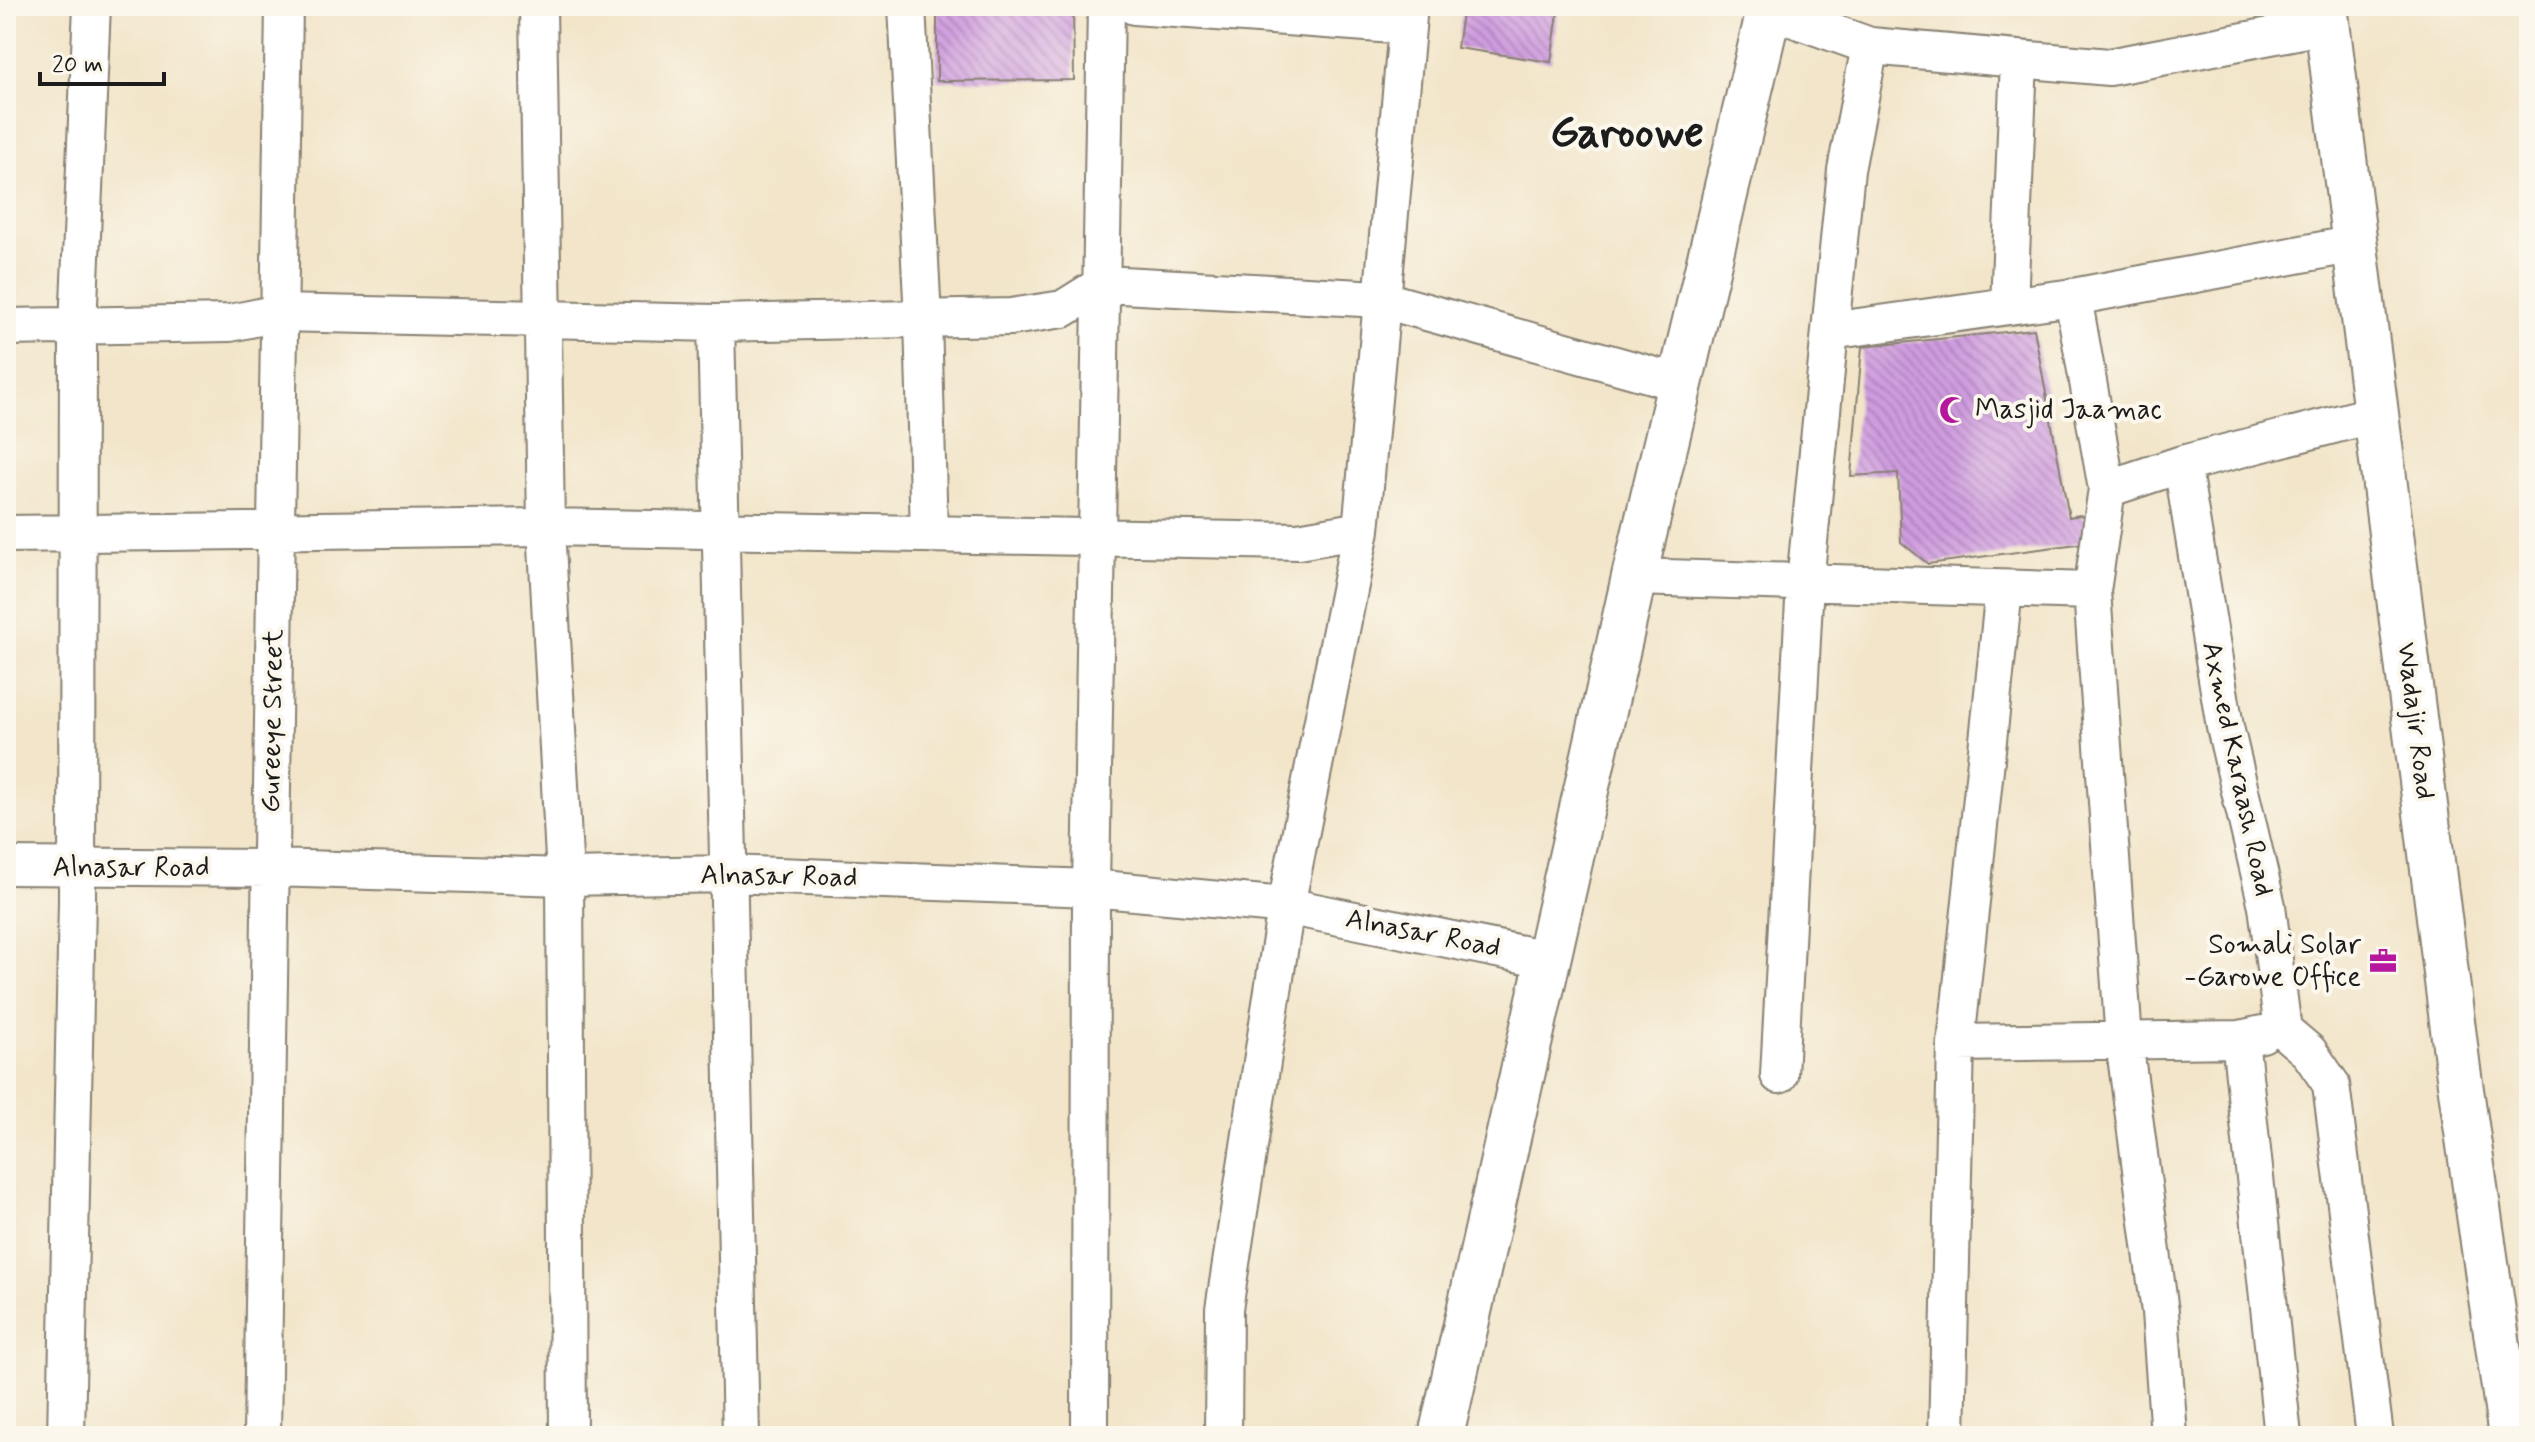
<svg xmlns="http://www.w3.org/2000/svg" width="2535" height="1442" viewBox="0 0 2535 1442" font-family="Mynerve,sans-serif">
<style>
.building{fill:url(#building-back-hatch)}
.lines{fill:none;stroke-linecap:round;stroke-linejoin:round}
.minor-casing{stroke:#878072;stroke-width:40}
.tertiary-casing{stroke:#878072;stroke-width:48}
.primary-casing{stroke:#878072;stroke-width:48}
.minor{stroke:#fff;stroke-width:36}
.tertiary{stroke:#fff;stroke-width:44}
.primary{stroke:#fff;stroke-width:44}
.labels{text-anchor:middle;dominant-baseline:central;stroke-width:8;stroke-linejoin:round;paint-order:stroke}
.poi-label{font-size:28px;fill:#1c1c1c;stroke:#fbf7ec;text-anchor:start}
.street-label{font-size:28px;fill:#1c1c1c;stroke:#fbf7ec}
.town-label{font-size:44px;font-weight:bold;fill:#1c1c1c;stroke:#fbf7ec}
</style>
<defs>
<pattern id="building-back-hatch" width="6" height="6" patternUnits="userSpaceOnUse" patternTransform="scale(2)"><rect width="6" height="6" fill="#cf9cdf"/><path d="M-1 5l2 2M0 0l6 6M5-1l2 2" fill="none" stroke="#a77eb4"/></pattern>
</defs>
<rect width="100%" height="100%" fill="#fbf7ec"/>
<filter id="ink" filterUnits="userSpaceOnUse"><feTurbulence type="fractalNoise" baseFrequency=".0125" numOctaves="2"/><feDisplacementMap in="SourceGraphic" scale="16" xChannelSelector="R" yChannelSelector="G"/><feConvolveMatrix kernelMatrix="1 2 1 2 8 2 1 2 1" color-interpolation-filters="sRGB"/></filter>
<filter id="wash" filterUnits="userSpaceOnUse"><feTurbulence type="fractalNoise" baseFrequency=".006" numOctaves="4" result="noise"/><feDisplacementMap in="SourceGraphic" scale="32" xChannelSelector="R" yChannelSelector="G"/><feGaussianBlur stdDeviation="1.8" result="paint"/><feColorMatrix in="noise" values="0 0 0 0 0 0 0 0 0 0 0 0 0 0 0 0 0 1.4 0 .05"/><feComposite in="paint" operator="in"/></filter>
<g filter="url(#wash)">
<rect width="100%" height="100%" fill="#f2e5c9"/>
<g id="blocks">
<!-- building -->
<path class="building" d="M937 6H1073L1074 80 937 81Z
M1463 6H1559L1551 62 1457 48Z
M2034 329 2069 517 2080 515 2088 519 2084 543 1928 564 1901 542 1898 473 1851 476 1862 347Z"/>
</g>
</g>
<g filter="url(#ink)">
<use href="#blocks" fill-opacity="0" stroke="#878072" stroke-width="2"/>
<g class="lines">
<!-- minor casing -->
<g class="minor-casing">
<path id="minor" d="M538 6 546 527 565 877 568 1436
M907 6 923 319 929 534
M1134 6 1407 26
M1769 10 1870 46 2109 67 2328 25
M2073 297 2107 489
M2009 306 2019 59
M716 323 741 1436
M6 327 230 323 279 313 716 323 1011 317 1063 309 1103 284 1380 299 1680 383
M1830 331 2073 297 2355 244
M2182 464 2225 727 2267 906 2283 1030 2309 1052 2331 1084 2375 1436
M6 534 546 527 1298 541 1361 530
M1634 577 2092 591 2107 489 2182 464 2376 414
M2092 591 2124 1041 2160 1312 2169 1436
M6 866 271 868 565 877 729 874 1091 888 1286 906 1546 959
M2240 1039 2283 1436
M1956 1043 2240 1039 2262 1034
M1779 1075 1805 582 1846 170 1870 46
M66 1436 77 901 78 326 92 6
M262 1436 284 6
M1090 1436 1091 888 1106 6
M1223 1436 1224 1309 1286 906 1361 530 1409 6
M1947 1436 1956 1043 2004 589"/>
</g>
<!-- tertiary casing -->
<g class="tertiary-casing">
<path id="tertiary" d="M2325 6 2458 1069 2511 1436"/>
</g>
<!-- primary casing -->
<g class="primary-casing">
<path id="primary" d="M1441 1436 1634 577 1770 6"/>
</g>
<!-- minor -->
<use href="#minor" class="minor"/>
<!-- tertiary -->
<use href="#tertiary" class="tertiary"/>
<!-- primary -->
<use href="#primary" class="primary"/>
</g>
</g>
<!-- icons -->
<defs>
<g id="mosque-bare" transform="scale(2.16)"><path d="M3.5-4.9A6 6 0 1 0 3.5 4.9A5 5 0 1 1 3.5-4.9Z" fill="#b5179e" stroke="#fbf7ec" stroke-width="2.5" paint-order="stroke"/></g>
<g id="office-bare" transform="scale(2.16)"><path d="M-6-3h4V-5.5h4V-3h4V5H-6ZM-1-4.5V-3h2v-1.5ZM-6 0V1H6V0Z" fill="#b5179e" stroke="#fbf7ec" stroke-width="2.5" paint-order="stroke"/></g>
</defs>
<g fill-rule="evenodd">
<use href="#mosque-bare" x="1953" y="410"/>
<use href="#office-bare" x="2383" y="961"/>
</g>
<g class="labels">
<!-- poi labels -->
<g class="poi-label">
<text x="1975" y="410">Masjid Jaamac</text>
<text x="2361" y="945" text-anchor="end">Somali Solar<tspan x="2361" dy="32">-Garowe Office</tspan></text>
</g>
<!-- street labels -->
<g class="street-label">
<text transform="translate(273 721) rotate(-89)">Gureeye Street</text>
<text transform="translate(2415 721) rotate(83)">Wadajir Road</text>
<text transform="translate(2237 769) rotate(78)">Axmed Karaash Road</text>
<text x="131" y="868">Alnasar Road</text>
<text transform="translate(779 877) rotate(1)">Alnasar Road</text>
<text transform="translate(1423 934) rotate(11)">Alnasar Road</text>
</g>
<!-- town labels -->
<g class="town-label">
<text x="1627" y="134">Garoowe</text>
</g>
</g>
<!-- margin -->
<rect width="2535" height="1442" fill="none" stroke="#fbf7ec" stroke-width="32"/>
<!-- scale -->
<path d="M40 72v12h124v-12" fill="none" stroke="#1c1c1c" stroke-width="4"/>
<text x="52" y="72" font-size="24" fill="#1c1c1c" stroke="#fbf7ec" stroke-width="6" paint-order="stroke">20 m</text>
</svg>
